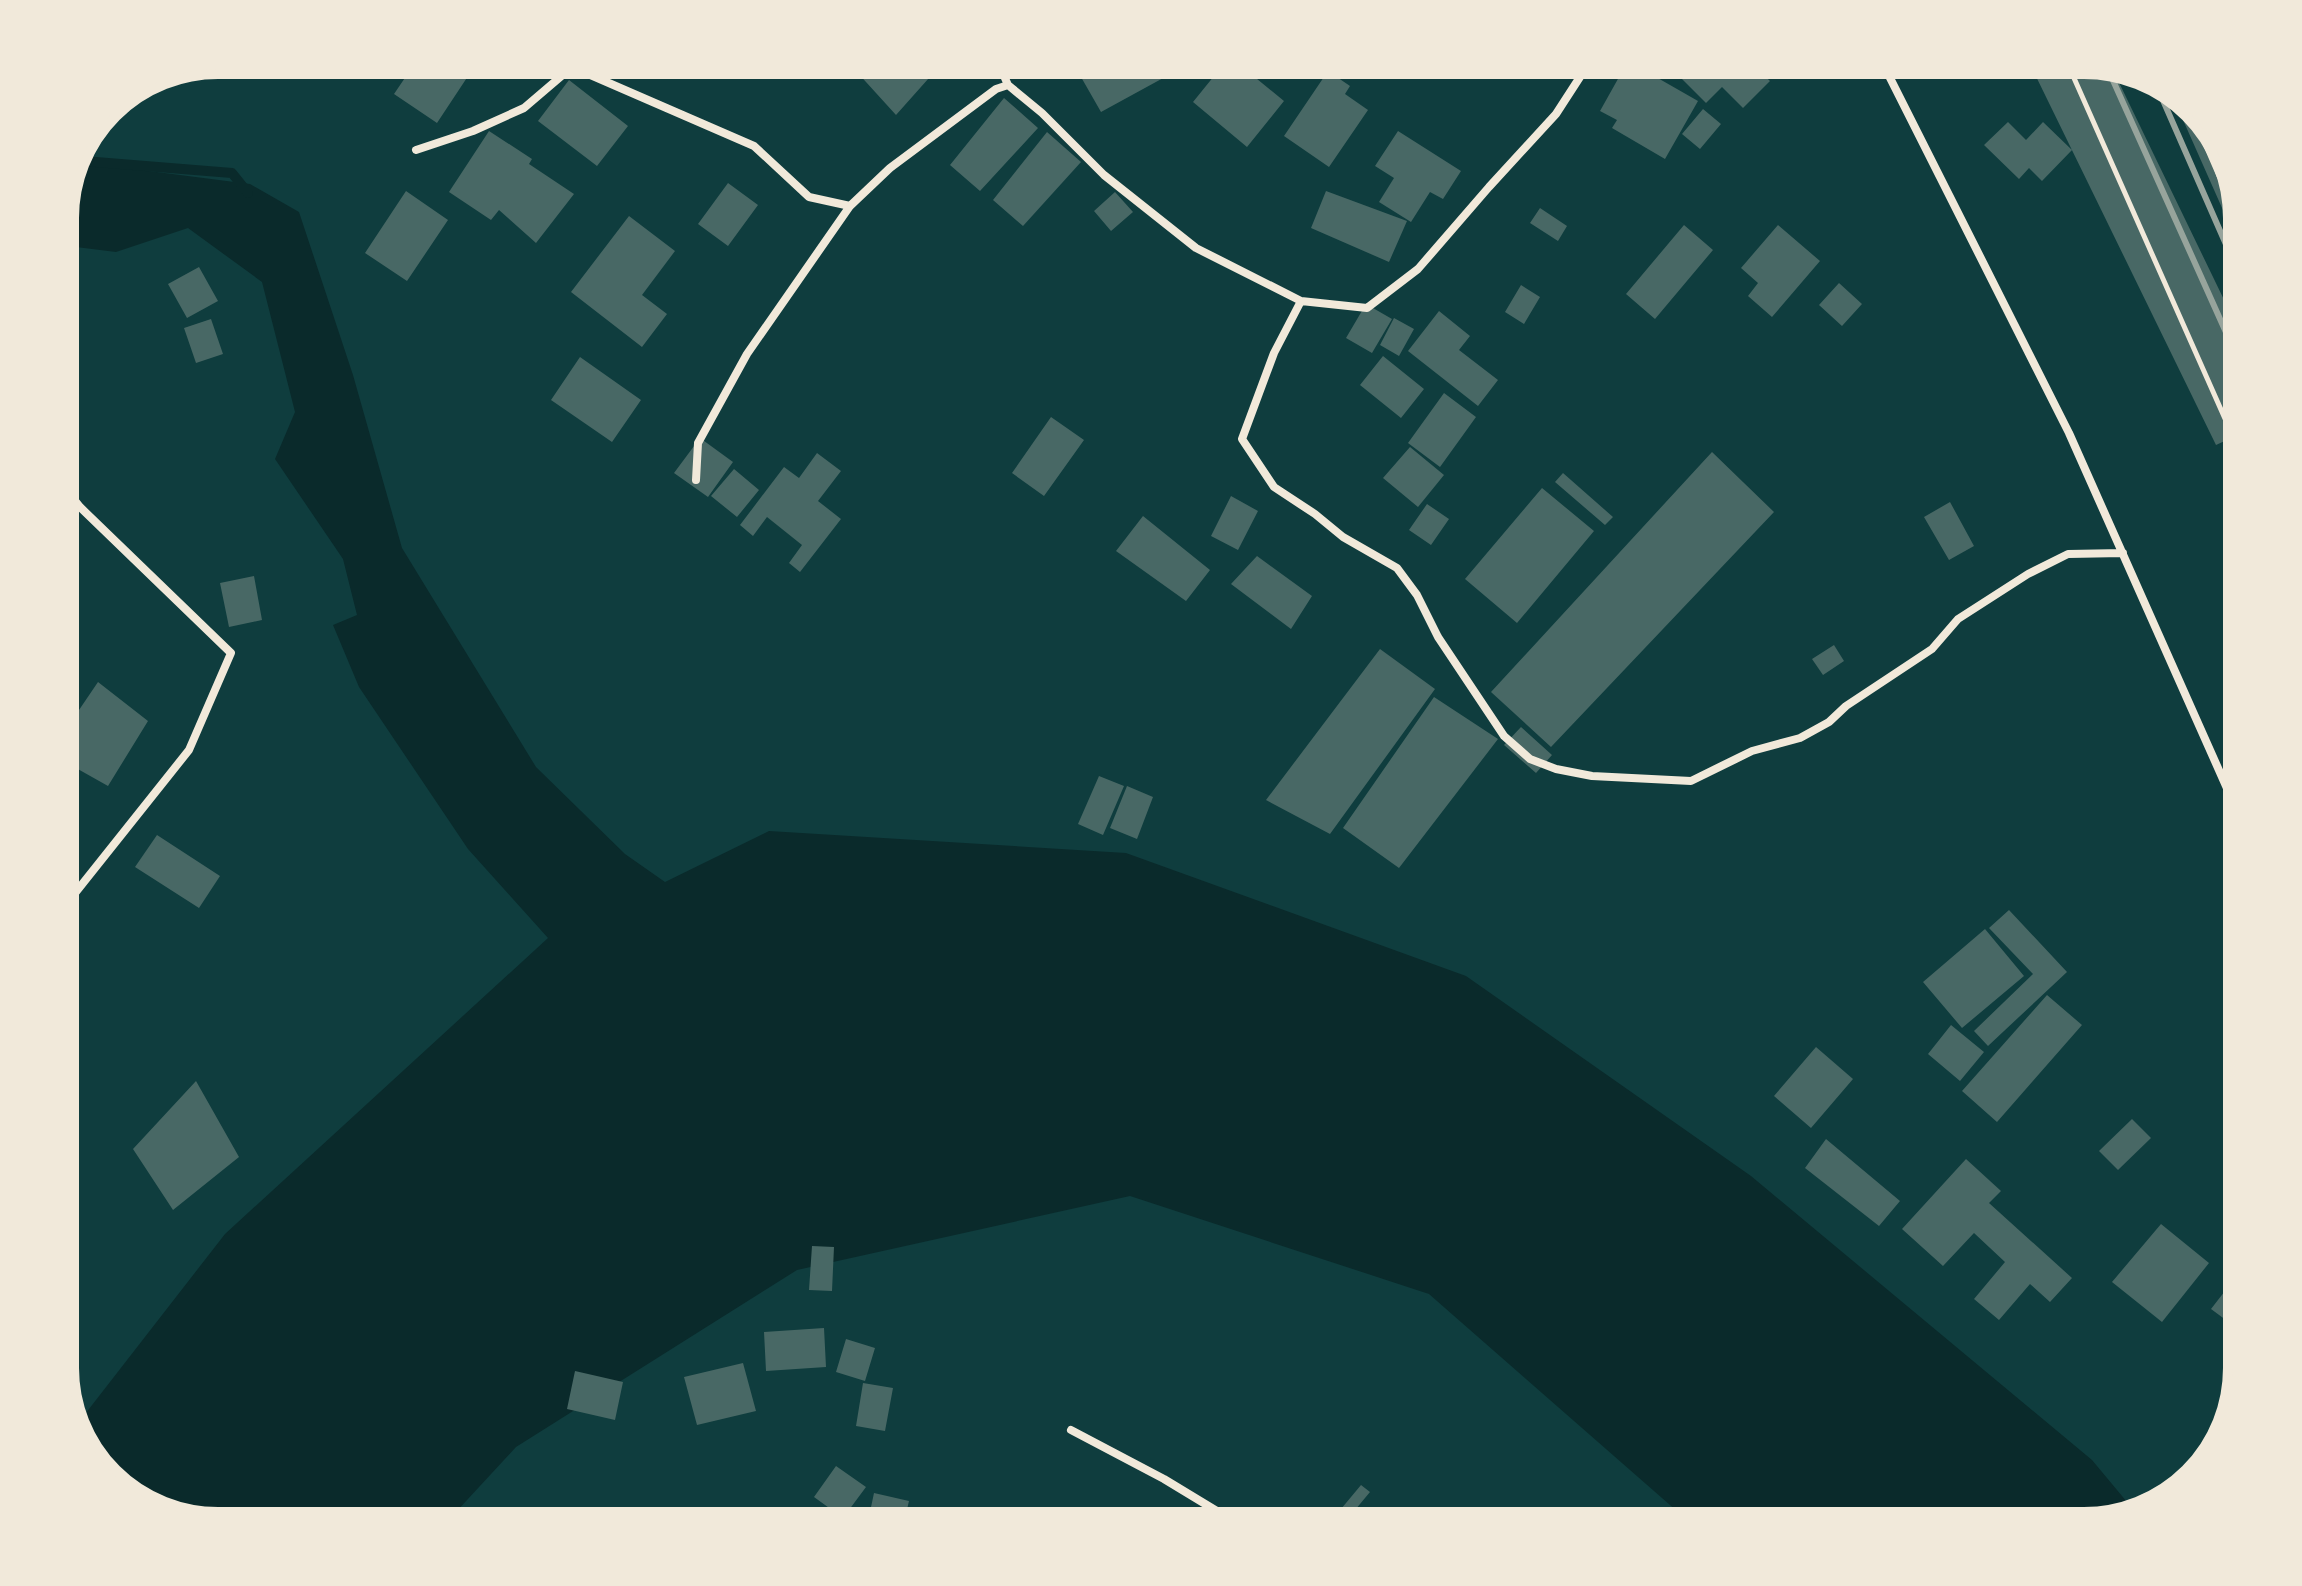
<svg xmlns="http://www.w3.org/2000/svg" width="2302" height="1586" viewBox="0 0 2302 1586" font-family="Raleway,sans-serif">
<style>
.water{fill:#0a2a2b}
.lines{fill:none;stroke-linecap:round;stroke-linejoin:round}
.stream{stroke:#0a2a2b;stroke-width:10}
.building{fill:#486865}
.path{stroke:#f1e9da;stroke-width:5}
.minor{stroke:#f1e9da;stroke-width:8}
.rail{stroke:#97a49c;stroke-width:6}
.rim{fill:none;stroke:#f1e9da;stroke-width:10}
</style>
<rect width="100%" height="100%" fill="#0f3d3e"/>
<!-- water -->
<path class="water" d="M71 161 250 184 299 212 353 375 402 548 536 767 625 854 665 882 769 831 1126 853 1466 976 1751 1176 2092 1460 2137 1514 2085 1526H1694L1429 1294 1130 1196 797 1270 516 1447 443 1526H218L130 1499 81 1447 75 1427 225 1234 548 938 468 849 359 687 333 625 357 615 343 559 275 459 295 412 262 282 188 228 116 252 60 245V208Z"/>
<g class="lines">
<!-- stream -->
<path class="stream" d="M71 160 232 173 248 193"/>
</g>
<!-- building -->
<path class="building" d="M363 60H398L387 76Z
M417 60 478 61 437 123 394 94Z
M846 60H945L896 115Z
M1110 60H1170L1176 71 1101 112 1081 77Z
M1227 60H1262L1251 74 1284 101 1247 147 1193 102Z
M1663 60H1748L1770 81 1743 108 1722 87 1706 103Z
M2028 60H2084L2112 68 2242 337V433L2216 445Z
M1628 61 1698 101 1665 159 1612 128 1617 120 1600 111Z
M1328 71 1350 86 1345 94 1368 110 1329 167 1284 136Z
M569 80 628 126 597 166 538 121Z
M2168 86 2172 87 2221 139 2242 217V253Z
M1004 98 1038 128 980 191 950 165Z
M1703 109 1721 124 1700 149 1682 134Z
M2008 122 2026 140 2043 122 2072 150 2042 181 2029 168 2019 179 1984 145Z
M489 131 532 159 529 164 574 194 536 243 499 210 491 220 449 192Z
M1398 131 1461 171 1443 199 1430 192 1411 222 1379 202 1394 178 1375 166Z
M1047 132 1081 162 1023 226 993 200Z
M728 183 758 205 728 246 698 224Z
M406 191 448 220 407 281 365 253Z
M1326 191 1407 221 1389 262 1311 228Z
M1115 192 1133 212 1111 231 1094 211Z
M1540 208 1567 226 1558 241 1530 223Z
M629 216 675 251 642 295 667 314 642 347 571 292Z
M1684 225 1713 250 1655 319 1626 294Z
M1778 225 1820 261 1772 317 1748 296 1758 283 1741 268Z
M199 267 218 301 187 318 168 284Z
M1839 283 1862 304 1842 326 1819 305Z
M1521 285 1540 297 1524 324 1505 312Z
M1366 304 1392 319 1372 353 1346 338Z
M1439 311 1470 336 1459 350 1498 380 1478 406 1408 351Z
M1394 318 1414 329 1399 356 1380 345Z
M211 319 223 354 196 363 184 328Z
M1383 356 1424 389 1401 418 1360 385Z
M580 357 641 400 612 442 551 400Z
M1444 393 1476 417 1440 467 1408 443Z
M1051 417 1084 440 1044 496 1012 473Z
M700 438 733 462 708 497 674 473Z
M1410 447 1444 475 1418 507 1383 478Z
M1712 452 1774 512 1551 747 1491 692Z
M817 453 841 471 818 501 841 519 800 572 789 563 802 545 767 517 753 536 740 525 784 467 799 478Z
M734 469 759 490 737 517 711 496Z
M1563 473 1613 517 1605 525 1555 482Z
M1542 488 1594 531 1517 623 1465 579Z
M1231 496 1258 511 1238 550 1211 536Z
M1950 502 1974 546 1949 560 1924 517Z
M1427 504 1449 519 1431 545 1409 530Z
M1143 516 1210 570 1186 601 1116 551Z
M1257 556 1312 596 1291 629 1231 584Z
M254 576 262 620 229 627 220 583Z
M1834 645 1844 661 1823 675 1812 659Z
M1380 649 1435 689 1330 834 1266 800Z
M98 682 148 721 108 786 60 759V738Z
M1434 697 1498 739 1399 868 1343 828Z
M1521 727 1552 755 1536 773 1504 745Z
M1099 776 1124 786 1103 835 1078 824Z
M1127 786 1153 797 1137 839 1110 828Z
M157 835 220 876 199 908 135 867Z
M2009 910 2067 972 1988 1046 1974 1031 2033 974 1989 928Z
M1985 929 2024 976 1962 1028 1923 982Z
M2047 995 2082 1025 1997 1122 1962 1091Z
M1951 1025 1984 1052 1960 1081 1928 1054Z
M1816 1047 1853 1079 1811 1128 1774 1096Z
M196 1081 239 1157 173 1210 133 1149Z
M2132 1119 2151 1138 2118 1170 2099 1151Z
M1826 1139 1900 1201 1879 1226 1805 1168Z
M1966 1159 2001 1191 1989 1203 2072 1278 2050 1302 2030 1284 1999 1320 1974 1299 2005 1262 1974 1233 1943 1266 1902 1229Z
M2161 1224 2209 1263 2162 1322 2112 1282Z
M812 1246 834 1247 832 1291 809 1290Z
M2242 1269V1332L2211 1309Z
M824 1328 826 1367 766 1371 764 1332Z
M846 1339 875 1348 865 1381 836 1372Z
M743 1363 756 1411 697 1425 684 1377Z
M575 1371 623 1382 615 1420 567 1409Z
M863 1383 893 1388 885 1431 856 1426Z
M836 1466 866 1487 843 1518 814 1497Z
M1361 1485 1370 1492 1345 1522 1336 1515Z
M874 1493 909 1501 903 1526H867Z"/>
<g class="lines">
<!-- path -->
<path class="path" d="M2066 60 2242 457
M2187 102 2242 229"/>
<!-- minor -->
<path class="minor" d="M562 60 572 67 754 146 809 197 850 206
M997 60 1008 85
M1881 60 2069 433 2242 822
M416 150 473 131 524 108 572 67
M1301 301 1274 353 1242 439 1274 487 1315 514 1343 537 1397 568 1417 595 1438 637 1504 736 1530 759 1556 769 1592 776 1691 781 1752 751 1800 738 1829 722 1846 706 1932 649 1958 619 2028 574 2068 554 2123 553
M696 480 698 443 747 354 850 206 890 168 996 89 1008 85 1042 113 1104 175 1196 248 1301 301 1367 308 1418 269 1489 187 1556 114 1591 60
M60 482 80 507 231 653 189 750 60 912
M1071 1430 1164 1479 1230 1519 1236 1526"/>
<!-- rail -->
<path class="rail" d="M2107 67 2242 368
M2155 82 2242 281"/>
</g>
<!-- crop -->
<path d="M0 0H2302V1586H0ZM218 74H2084A144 144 0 0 1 2228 218V1368A144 144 0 0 1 2084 1512H218A144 144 0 0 1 74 1368V218A144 144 0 0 1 218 74Z" fill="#f1e9da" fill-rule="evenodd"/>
<path class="rim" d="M218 74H2084A144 144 0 0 1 2228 218V1368A144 144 0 0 1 2084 1512H218A144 144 0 0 1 74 1368V218A144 144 0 0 1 218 74Z"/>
</svg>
